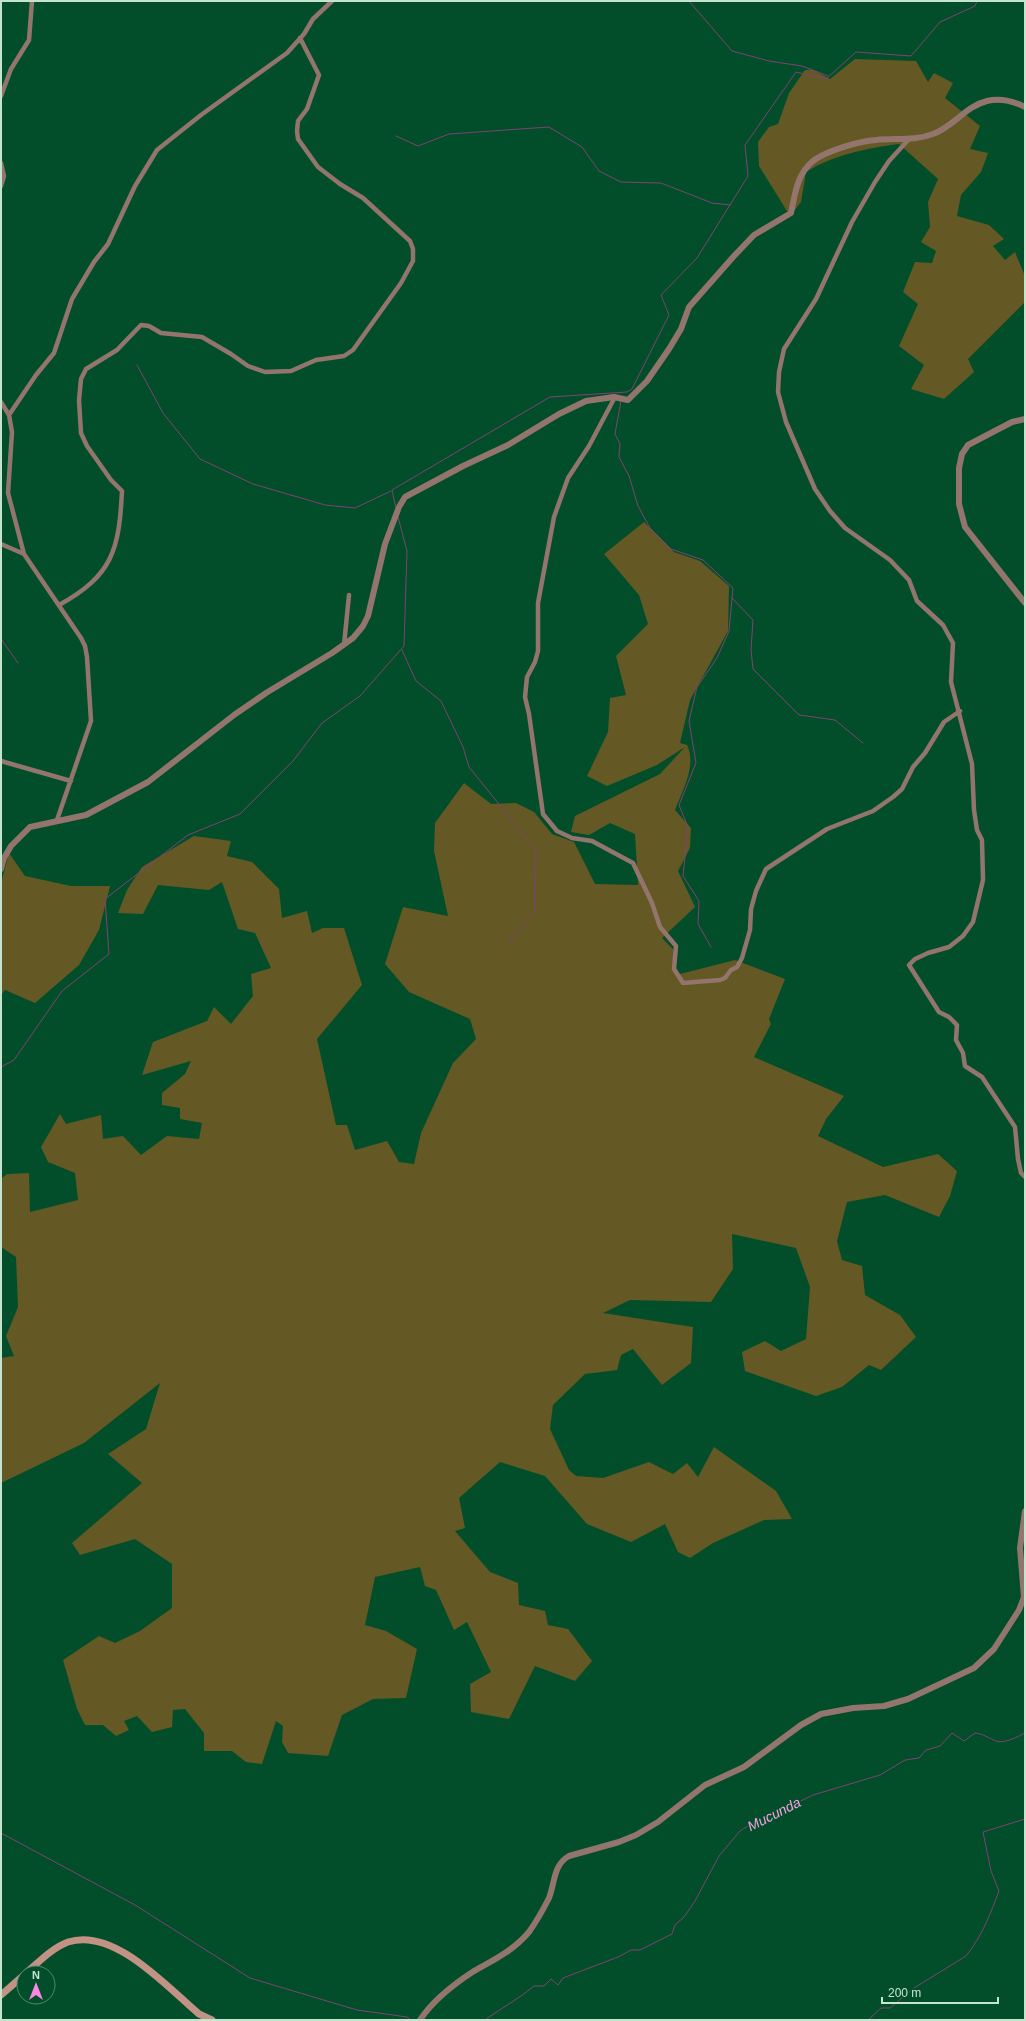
<svg xmlns="http://www.w3.org/2000/svg" width="1026" height="2021" viewBox="0 0 1026 2021" font-family="Helvetica,sans-serif">
<style>
.green{fill:#645825}
.lines{fill:none;stroke-linecap:round;stroke-linejoin:round}
.stream{stroke:#804274;stroke-width:1}
.minor{stroke:#94756d;stroke-width:4.5}
.tertiary{stroke:#94756d;stroke-width:6}
.secondary{stroke:#c29285;stroke-width:7}
.labels{text-anchor:middle;dominant-baseline:central;stroke-width:3.5;stroke-linejoin:round;paint-order:stroke}
.water-label{font-size:14px;font-style:italic;fill:#faa0e6;stroke:#024e2a}
</style>
<rect width="100%" height="100%" fill="#024e2a"/>
<!-- green -->
<path class="green" d="M855 59 916 61 928 82 934 73 953 83 945 98 980 126 970 149 988 153 981 172 961 195 957 216 989 225 1004 239 993 246 1005 260 1015 252 1025 276V302L968 359 974 372 944 399 911 389 924 365 899 346 918 304 903 292 915 262 932 263 936 251 921 242 930 227 928 202 938 179 899 144C868 148 833 155 806 172L801 202 790 216 759 166 758 142 769 127 778 124 789 93 805 70H813L830 79Z
M644 522 674 552 700 561 729 586 728 631 690 700 680 743 687 745C697 766 682 791 675 810L691 828 690 848 678 871 695 907 662 938 673 949 676 975 735 960 785 979 769 1019 771 1024 754 1057 844 1096 826 1119 818 1136 883 1167 938 1154 957 1171 950 1196 939 1217 885 1195 847 1202 837 1241 842 1260 862 1266 865 1295 900 1315 916 1337 881 1370 869 1365 842 1387 816 1396 745 1371 742 1352 765 1341 781 1351 806 1339 810 1287 796 1248 732 1234 733 1269 711 1302 630 1300 603 1313 693 1327 691 1363 662 1385 633 1349 621 1355 617 1370 585 1374 553 1405 550 1429 569 1470 576 1476 603 1478 649 1462 673 1474 687 1463 698 1477 714 1447 776 1491 792 1519 764 1520 713 1543 690 1558 678 1552 665 1524 631 1542 587 1524 545 1476 500 1462 459 1498 465 1528 455 1531 490 1572 518 1583 519 1605 545 1611 548 1625 568 1629 592 1661 575 1681 535 1666 509 1719 471 1712 470 1684 491 1672 467 1622 454 1630 436 1590 425 1586 420 1567 375 1577 365 1625 386 1631 417 1649 406 1698 373 1699 342 1715 328 1756 288 1753 282 1742 283 1726 276 1721 262 1764 246 1762 232 1751H204V1733L185 1709 173 1710 172 1727 152 1732 137 1716 124 1721 129 1730 116 1736 103 1725H85L77 1709 63 1660 99 1636 115 1643 140 1631 172 1608V1564L135 1539 80 1555 72 1543 142 1483 108 1454 146 1429 160 1383 84 1443 1 1483V1358L14 1356 6 1336 18 1307 16 1257 1 1247V1179L7 1174 29 1173 30 1212 78 1200 75 1173 48 1162 41 1147 60 1114 66 1124 101 1115 103 1139 123 1136 141 1155 167 1136 199 1139 202 1123 180 1119V1108L162 1105V1093L185 1074 191 1061 142 1075 153 1042 207 1021 214 1007 231 1024 253 996 251 974 271 968 255 933 238 929 222 882 209 890 158 885 143 914 118 913 127 890 142 867 194 836 231 841 227 856 252 862 279 889 282 918 307 911 312 933 323 928H344L362 985 317 1039 336 1125H347L355 1150 387 1141 399 1162 414 1164 421 1133 453 1063 476 1039 470 1019 409 992 385 964 403 907 448 916 434 851 435 823 464 783 491 804 516 803 534 812 552 834 574 842 595 884 638 885 635 834 610 823 589 835 571 832 575 816 660 774 685 747 657 765 607 786 587 776 608 732 610 698 626 695 616 656 648 624 639 595 604 554Z
M9 853 25 876 71 886H110L99 930 79 965 35 1003 5 990 1 995V883Z"/>
<g class="lines">
<!-- stream -->
<path class="stream" d="M689 1 732 51 769 61 802 66 828 76
M396 136 418 146 449 134 549 127 582 147 599 171 621 182 661 183 712 203 730 205
M137 365 163 413 200 459 253 484 325 505 355 508 391 491
M621 401 615 434 620 444 619 457 629 476 638 506 650 528 671 549 703 560 733 588 729 631 717 658 697 687 689 721 696 763 679 805 688 827 683 876 699 901 698 924 711 947
M396 508 392 490 550 397 627 392 632 389 669 315 661 295 697 258 748 176 745 145 796 72 826 79 856 52 911 56 940 22 975 6 977 1
M732 598 753 620 751 650 753 669 799 715 835 720 863 743
M1 639 18 663
M402 650 416 681 441 701 463 747 469 767 536 850 535 911 507 945
M1 1067 14 1060 62 991 109 954 105 899 188 835 240 814 293 761 322 723 360 696 404 646 407 551 398 517
M1 1833 135 1905 250 1978 357 2010 407 2017 411 2020
M485 2020C501 2008 519 1999 534 1986H544L551 1979 558 1985 563 1978 618 1957 631 1950H640L672 1934 675 1925 684 1917 695 1901 719 1856 740 1831 752 1823 764 1819 813 1795 880 1775 905 1760 919 1758 926 1750 940 1746 952 1733 964 1741 975 1733C984 1734 988 1738 996 1741 1005 1744 1017 1737 1025 1733
M868 2020 881 2008H890L914 1988 966 1956C982 1936 990 1915 999 1891L991 1871 983 1832 1025 1819"/>
<!-- minor -->
<path class="minor" d="M1 96 11 69 29 40 32 1
M910 138 889 161 875 182 852 222 816 299 784 349 779 372 778 392 786 422 815 489 830 511 845 528 890 560 909 580 917 601 943 625 953 643 951 682 972 764 974 810 977 830 982 840 983 880 973 922 963 936 949 947 928 953 915 959 909 965 939 1012 949 1017 957 1025 956 1040 963 1053 965 1066 982 1077 1015 1127 1018 1159 1021 1173 1025 1177
M1 163 4 176 1 186
M615 397 589 446 568 478 554 517 538 603V651L535 662 527 677 525 697 529 714 543 814 557 831 572 838 592 841 633 863 652 903 660 927 676 946 674 969 683 983 720 980 725 978 731 970 737 967 742 958 750 930 751 909 756 891 766 869 827 829 873 811 893 797 902 789 913 767 925 753 944 722 960 711
M1 402 9 415 12 432 8 493 24 554 81 638 85 646 87 657 91 721 57 820
M9 415 36 375 54 353 72 299 94 262 108 244 135 186 157 150 201 115 287 53 304 34 313 19 332 1
M1 544 24 554
M59 605C113 575 119 550 122 491L111 480 87 446 81 433 79 400 81 379 86 369 117 350 141 325 149 326 161 333 202 337 231 354 248 366 265 372 291 371 316 360 344 356 353 350 401 283 413 261V249L410 241 363 198 340 184 318 167 298 139 297 131 298 121 307 109 319 75 300 38
M344 645 349 595
M1 761 71 781"/>
<!-- tertiary -->
<path class="tertiary" d="M1025 419 1012 422 968 445 962 454 959 468V504L965 527 1025 603
M1 869 4 858 11 846 30 827 86 815 148 782 234 715 266 693 332 653 353 638 363 626 368 616 385 544 399 507 405 497 463 466 508 445 559 414 586 401 614 397 628 400 647 381 669 349 681 329 689 307 734 256 754 235 791 213C795 194 797 174 813 161 826 151 859 141 876 140 895 138 915 141 933 134 953 127 966 106 987 101 1000 98 1013 101 1025 107
M420 2020C433 2000 454 1984 474 1971 494 1960 514 1950 529 1932 536 1922 543 1910 549 1898 555 1883 553 1865 569 1856L619 1842 636 1835 658 1822 705 1785 744 1767 801 1725 821 1714 853 1708 884 1706 908 1699 974 1668 994 1649 1019 1610 1024 1597 1020 1548 1025 1511"/>
<!-- secondary -->
<path class="secondary" d="M26 1973C39 1962 52 1948 68 1942 114 1927 167 1987 199 2014L212 2020
M1 1995 24 1975"/>
</g>
<g class="labels">
<!-- water labels -->
<g class="water-label">
<text transform="translate(774 1814) rotate(-27)">Mucunda</text>
</g>
</g>
<!-- border -->
<rect width="1026" height="2021" fill="none" stroke="#c4e4ce" stroke-width="4"/>
<!-- north arrow -->
<g transform="translate(36 1985)"><circle r="19" fill="#024e2a" stroke="#508a6c"/>
<path d="M0-3L7 15L0 10L-7 15Z" fill="#fc86e4"/>
<text y="-6" font-size="11" font-weight="bold" text-anchor="middle" fill="#c4e4ce">N</text>
</g>
<!-- scale -->
<path d="M882 1997v6h116v-6" fill="none" stroke="#c4e4ce" stroke-width="2"/>
<text x="888" y="1997" font-size="12" fill="#c4e4ce" stroke="#024e2a" stroke-width="3" paint-order="stroke">200 m</text>
</svg>
